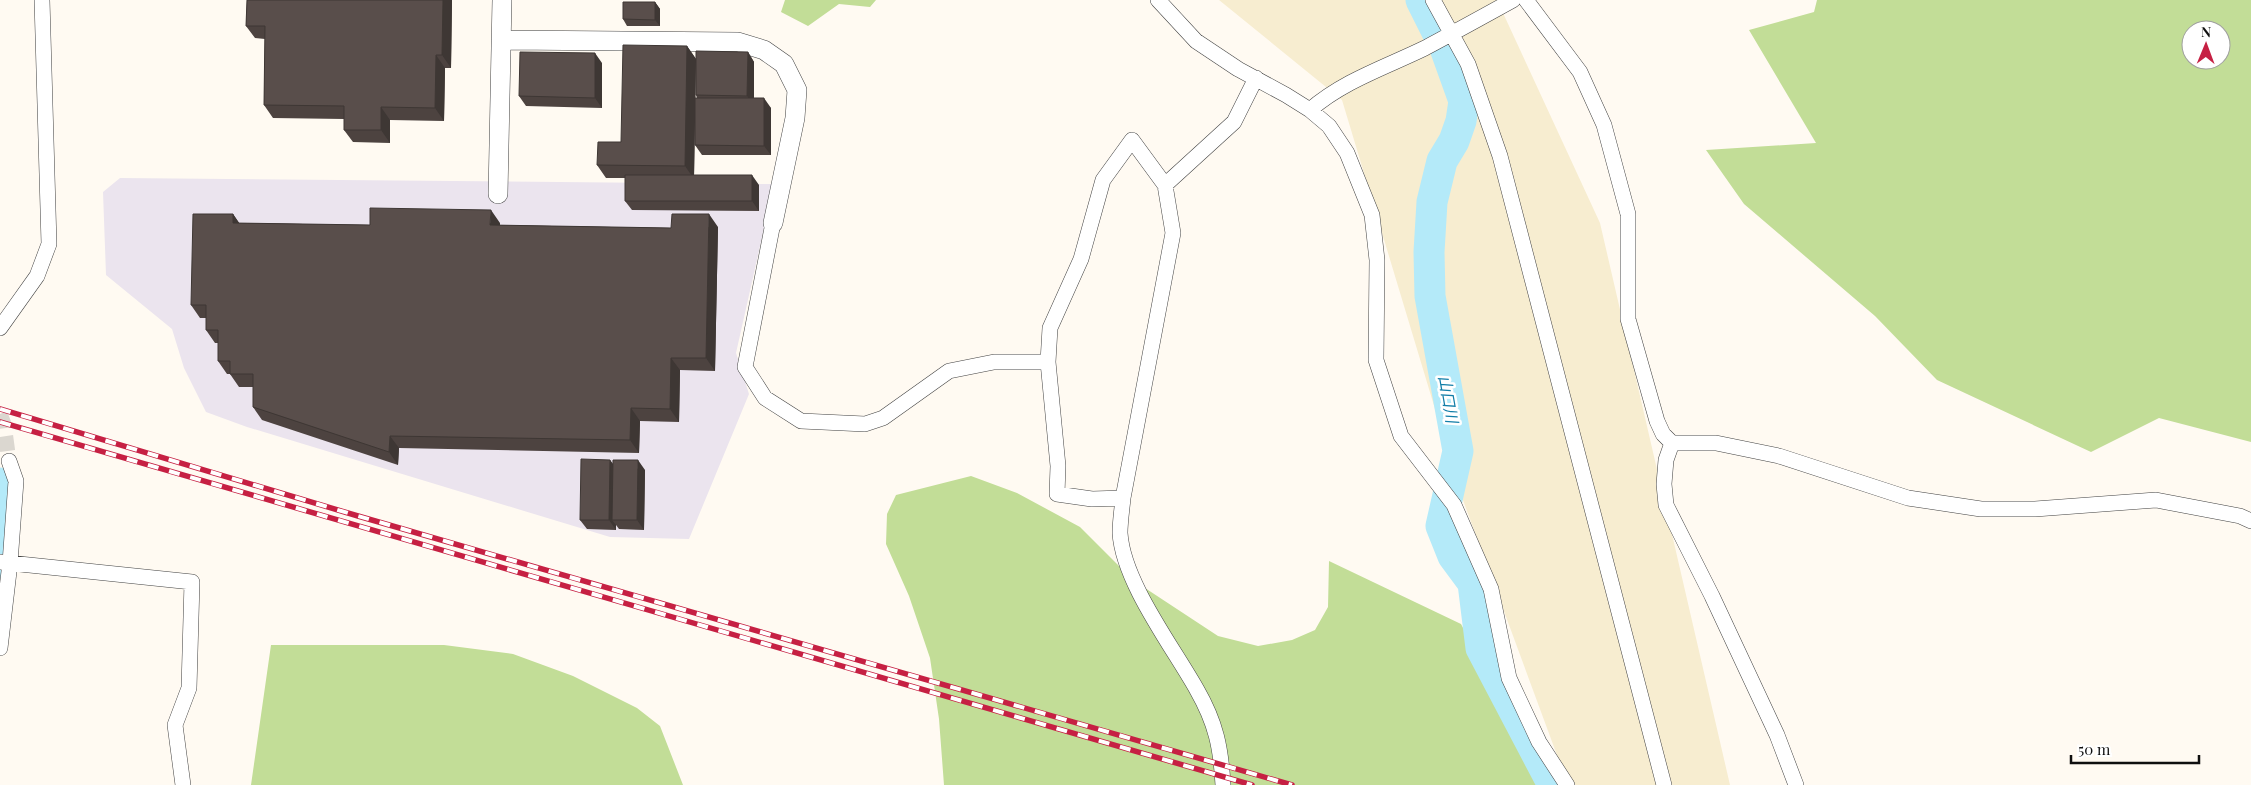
<svg xmlns="http://www.w3.org/2000/svg" width="2251" height="785" viewBox="0 0 2251 785" font-family="'Playfair Display','Noto Sans JP',serif">
<style>
.industrial{fill:#ebe4ee}
.farmland{fill:#f7edd0}
.forest{fill:#c2dd97;fill-rule:evenodd}
.lines{fill:none;stroke-linecap:round;stroke-linejoin:round}
.river{stroke:#b4eaf9;stroke-width:31}
.minor-tunnel{stroke:#dbd7d0;stroke-width:15;stroke-dasharray:15 8;stroke-linecap:butt}
.minor-casing{stroke:#424242;stroke-width:16}
.tertiary-casing{stroke:#424242;stroke-width:20}
.minor{stroke:#fff;stroke-width:15}
.tertiary{stroke:#fff;stroke-width:19}
.rail-casing{stroke:#c62043;stroke-width:5.5}
.rail{stroke:#fff;stroke-width:4;stroke-dasharray:11;stroke-linecap:butt}
.wall{fill:#4d4340}
.shaded-wall{fill:#3e3734}
.building{fill:#594e4b;stroke:#3e3734}
.labels{text-anchor:middle;dominant-baseline:central;stroke-width:5;stroke-linejoin:round;paint-order:stroke}
.water-label{font-size:16px;font-style:italic;fill:#127ea8;stroke:#fff}
</style>
<rect width="100%" height="100%" fill="#fffaf2"/>
<!-- industrial -->
<path class="industrial" d="M120 178 774 184 736 353 749 394 689 539 610 537 247 427 206 412 184 368 172 329 106 275 103 192Z"/>
<!-- farmland -->
<path class="farmland" d="M1219 0H1497L1600 223 1730 785H1568L1460 492 1342 100Z"/>
<!-- forest -->
<path class="forest" d="M785 0H876L870 7 839 4 808 26 781 12Z
M1817 0H2251V442L2159 418 2091 452 1937 380 1875 316 1744 204 1706 150 1816 143 1749 30 1814 12ZM2191 30H2221V60H2191Z
M971 476 1017 493 1080 527 1121 568 1145 588 1218 636 1258 646 1292 640 1315 630 1328 607 1329 561 1461 624 1545 785H944L939 719 930 658 909 596 886 544 887 514 896 495Z
M271 645H444L513 654 573 676 637 708 660 726 683 785H251Z"/>
<g class="lines">
<!-- river -->
<path class="river" d="M1421 0 1445 48 1464 101 1461 121 1454 141 1442 161 1432 202 1429 252 1430 296 1458 451 1441 526 1453 556 1473 583 1481 648 1553 785
M0 483 4 506 0 565"/>
<!-- minor-tunnel -->
<path class="minor-tunnel" d="M0 414 4 424 9 461"/>
<!-- minor casing -->
<g class="minor-casing">
<path id="minor" d="M1158 0 1196 41 1238 69 1286 95 1310 110 1329 126 1347 153 1372 215 1377 260 1376 360 1401 436 1454 505 1491 589 1509 678 1539 742 1567 785
M1433 0 1468 64 1500 156 1664 785
M1526 0 1580 72 1604 125 1628 214V319L1657 421 1663 434 1672 443H1716L1779 456 1908 498 1981 509H2035L2156 500 2240 516 2251 521
M1310 110C1343 81 1386 67 1425 48 1455 32 1484 16 1513 0
M1165 185 1234 122 1256 78
M773 223 745 367 765 398 801 421 865 424 883 418 949 371 994 362H1048
M0 328 37 276 49 244 42 0
M1672 443 1666 460 1664 484 1666 505 1712 596 1777 735 1796 785
M1123 498 1092 499 1057 494 1058 466 1048 362 1050 328 1081 259 1103 180 1132 140 1165 185 1173 233 1123 498C1122 509 1120 522 1120 533 1123 582 1173 647 1197 690 1216 723 1221 748 1223 785
M0 562 192 582 189 688 175 725 183 785
M0 648 10 563 16 481 9 461"/>
</g>
<!-- tertiary casing -->
<g class="tertiary-casing">
<path id="tertiary" d="M501 40 738 42 764 50 784 64 797 90 795 118 773 223
M498 194 502 0"/>
</g>
<!-- minor -->
<use href="#minor" class="minor"/>
<!-- tertiary -->
<use href="#tertiary" class="tertiary"/>
<!-- rail casing -->
<g class="rail-casing">
<path id="rail" d="M0 409 358 516 1292 785
M0 422 1252 785"/>
</g>
<!-- rail -->
<use href="#rail" class="rail"/>
</g>
<!-- wall -->
<path class="wall" d="M247 0H452L451 68H445L444 121 390 120V143L353 142 344 130V119L273 118 264 105 265 39 255 38 246 26Z
M655 2 660 9V26H627L623 19Z
M687 46 696 59 694 175 759 185V211L632 210 625 201V178H606L597 165 621 142Z
M748 52 754 62V98L771 108V155H702L695 145 697 98 696 95Z
M602 63V108L526 106 519 96Z
M233 214 239 223 370 225 500 223V225L671 228 718 227 715 371 680 370 679 422 640 421 639 453 399 448 398 465 262 420 253 407V387H239L230 374H227L218 361V343H215L206 330V318H200L191 305Z
M610 460 613 464 645 470 644 530 619 529 616 525V530L587 529 580 520Z"/>
<!-- shaded-wall -->
<path class="shaded-wall" d="M443 0H452L451 68 442 55Z
M655 2 660 9V26L655 20Z
M687 46 696 59 694 179 685 166Z
M748 52 754 62V106L747 96Z
M595 53 602 63V108L595 98Z
M436 55 445 68 444 121 435 108Z
M764 98 771 108V155L764 146Z
M381 107 390 120V143L381 130Z
M752 175 759 185V211L752 201Z
M491 210 500 223 499 238 490 225Z
M233 214 242 227 233 223Z
M709 214 718 227 715 371 706 358Z
M671 358 680 370 679 422 670 409Z
M631 408 640 421 639 453 630 440Z
M390 436 399 448 398 465 389 452Z
M610 460 617 470 612 520 616 525V530L609 520Z
M638 460 645 470 644 530 637 520Z"/>
<!-- building -->
<path class="building" d="M247 0H443L442 55H436L435 108 381 107V130H344V106L264 105 265 26H246Z
M623 2H655V20L623 19Z
M623 45 687 46 685 166 597 165 598 142H621Z
M696 51 748 52 747 96 696 95Z
M520 52 595 53V98L519 96Z
M695 98H764V146L695 145Z
M625 175H752V201H625Z
M370 208 491 210 490 225 671 228 672 214H709L706 358H671L670 409 631 408 630 440 390 436 389 452 253 407V374H230V361H218V330H206V305H191L193 214H233V223L370 225Z
M581 459 610 460 609 520H580Z
M613 460H638L637 520H612Z"/>
<g class="labels">
<!-- water labels -->
<g class="water-label">
<text transform="translate(1449 399) rotate(80)">山口川</text>
</g>
</g>
<!-- north arrow -->
<g transform="translate(2206 45) rotate(1)"><circle r="24" fill="#ffffff" stroke="#9f9f9f"/>
<path d="M0-4L9 19L0 12L-9 19Z" fill="#c62043"/>
<text y="-8" font-size="14" font-weight="bold" text-anchor="middle" fill="#0f0f0f">N</text>
</g>
<!-- scale -->
<path d="M2071 755v8h128v-8" fill="none" stroke="#0f0f0f" stroke-width="2.5"/>
<text x="2078" y="755" font-size="15" fill="#0f0f0f" stroke="#ffffff" stroke-width="4" paint-order="stroke">50 m</text>
</svg>
